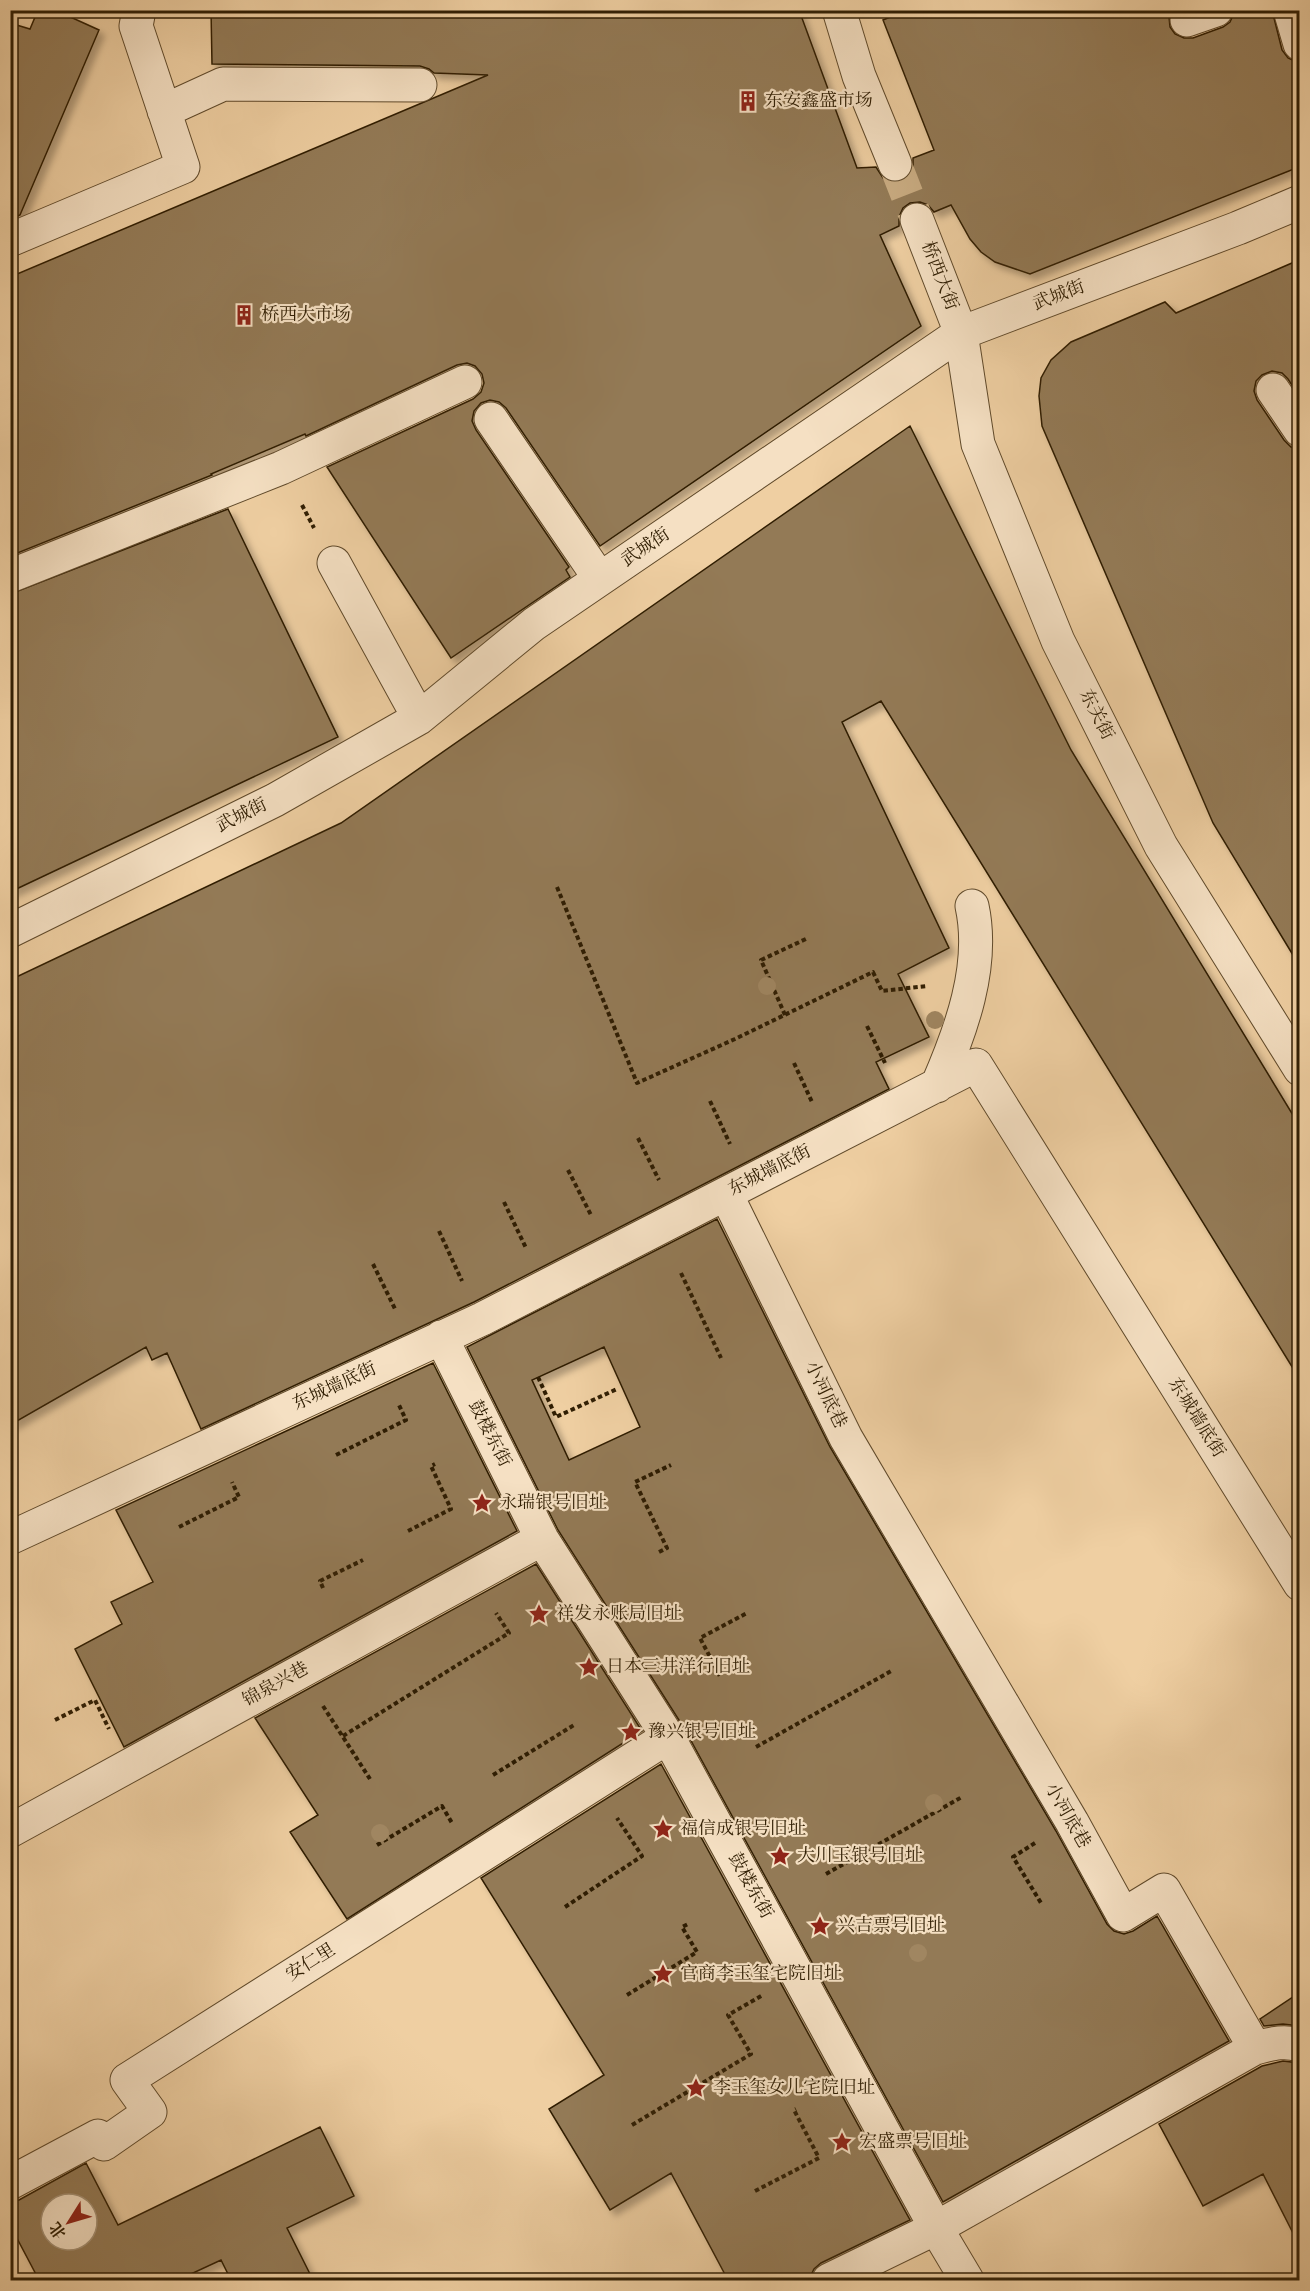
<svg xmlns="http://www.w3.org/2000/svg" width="1310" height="2291" viewBox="0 0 1310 2291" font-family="Vollkorn,'Noto Serif SC',serif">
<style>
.building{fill:#937a56;stroke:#301e03;stroke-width:1.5;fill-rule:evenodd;filter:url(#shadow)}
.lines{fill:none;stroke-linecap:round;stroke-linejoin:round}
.minor-tunnel{stroke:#c9ac82;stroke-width:33;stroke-dasharray:33 16;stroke-linecap:butt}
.minor-casing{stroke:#604a2b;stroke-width:35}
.path{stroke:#301e03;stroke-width:4;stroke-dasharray:4.5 3;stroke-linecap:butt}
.minor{stroke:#f5e0c3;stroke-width:33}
.tree{fill:#a08661}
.labels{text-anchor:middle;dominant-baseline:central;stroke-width:4.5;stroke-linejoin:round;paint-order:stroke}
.poi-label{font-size:18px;fill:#301e03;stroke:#f5e0c3;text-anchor:start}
.street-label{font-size:18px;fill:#301e03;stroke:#f5e0c3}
</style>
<defs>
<filter id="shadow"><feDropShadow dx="5.5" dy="5.5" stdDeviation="3" flood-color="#0004"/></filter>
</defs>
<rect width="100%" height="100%" fill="#efcfa2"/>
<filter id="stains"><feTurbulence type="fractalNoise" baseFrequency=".00333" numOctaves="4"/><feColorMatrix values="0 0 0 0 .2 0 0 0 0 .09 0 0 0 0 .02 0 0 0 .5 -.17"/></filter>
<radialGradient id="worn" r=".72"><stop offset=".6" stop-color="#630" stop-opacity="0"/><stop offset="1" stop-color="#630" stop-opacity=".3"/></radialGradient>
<!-- building -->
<path class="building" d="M38 10H55L99 30 20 215 10 219V23L30 29Z
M211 10H799L857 168 876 167 883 178 893 183 903 181 910 175 913 167V158L934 150 883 20 907 10H1171L1169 17 1170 27 1175 34 1184 38H1193L1223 27 1230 22 1234 13 1244 10H1272L1282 50 1288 58 1297 62 1299 68V167L1030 274 995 262 981 252 970 239 951 205 934 212 928 205 920 202 910 203 903 208 899 217V226L880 235 921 326 600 546 506 408 499 402 490 400 481 403 474 411 472 421 476 430 569 567 566 570 570 577 451 658 327 467 473 399 481 392 484 383 482 374 475 366 467 363 457 365 306 436 305 434 211 474 212 475 10 556V277L488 75 434 73 429 69 420 66 212 64Z
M1299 260V396L1288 379 1282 373 1272 371 1262 375 1256 381 1254 391 1257 400 1284 440 1291 447 1299 448V965L1213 823 1042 426 1039 396 1041 378 1051 360 1071 342 1165 302 1176 313Z
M910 426 1071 750 1299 1125V1378L881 701 842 722 949 948 898 974 929 1037 876 1062 889 1089 474 1302 201 1429 167 1353 152 1360 146 1347 10 1425V980L341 823Z
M228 509 338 737 10 892V594Z
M717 1219 830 1447 1056 1831 1107 1924 1114 1931 1124 1934 1133 1931 1157 1916 1229 2041 943 2202 684 1728 558 1530 467 1347ZM604 1347 640 1427 569 1460 532 1380Z
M433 1363 517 1531 124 1747 75 1649 122 1624 111 1602 153 1582 116 1510Z
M536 1564 642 1731 347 1919 290 1832 318 1815 255 1718Z
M661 1764 910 2220 821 2263 814 2269 811 2275 801 2280H728L671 2173 610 2210 549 2109 604 2075 481 1878Z
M1299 1993V2026L1283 2024 1264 2026 1260 2019Z
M1283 2061 1299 2063V2245L1263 2174 1203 2206 1159 2124 1262 2066Z
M320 2127 354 2196 287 2228 313 2280H231L221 2260 178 2280H39L10 2225V2202L19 2200 86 2163 118 2225ZM51 2204H87V2240H51Z"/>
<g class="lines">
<!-- minor-tunnel -->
<path class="minor-tunnel" d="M895 164 917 220"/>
<!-- minor casing -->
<g class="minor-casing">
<path id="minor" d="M839 10 859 76 895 164
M1290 10 1300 44
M1187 20 1216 10
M164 111 223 84 420 85
M917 220 961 333 978 444 1058 641 1161 846 1300 1069
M10 240 183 167 136 26 139 10
M1273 390 1300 430
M491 419 600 579
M334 563 419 718
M10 576 281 468 465 382
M10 931 275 800 419 718 534 624 961 333 1238 228 1300 202
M937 1086C961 1031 985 966 972 906
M726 1194 846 1438 1072 1822 1123 1915 1164 1890 1255 2048 936 2228 829 2280
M441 1337 542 1539 668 1737 936 2228 967 2280
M10 1538 482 1319 976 1065 1300 1584
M10 1831 542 1539
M1255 2048C1271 2044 1283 2040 1300 2045
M10 2183 98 2136 104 2144 150 2112 127 2080 668 1737"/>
</g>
<!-- path -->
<path class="path" d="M302 505 314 528
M557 887 637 1083 735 1039 873 972 882 991 927 986
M785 1015 761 960 808 938
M867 1026 885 1063
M794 1063 812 1102
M710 1101 730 1144
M638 1138 659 1180
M568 1170 591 1215
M504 1202 526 1248
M439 1231 462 1281
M373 1264 396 1311
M681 1273 721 1358
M538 1377 556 1417 617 1389
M336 1455 406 1420 399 1405
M179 1527 239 1497 232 1482
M408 1531 451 1509 431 1466 435 1464
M659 1552 667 1548 635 1482 671 1465
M323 1588 320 1581 363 1560
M717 1675 719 1674 700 1638 747 1613
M323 1706 370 1779
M55 1720 95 1700 109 1729
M343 1736 509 1633 496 1613
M756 1747 893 1670
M493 1775 574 1725
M1035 1843 1013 1857 1041 1903
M377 1845 442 1806 452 1823
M826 1874 962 1797
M565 1907 642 1856 617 1818
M627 1995 697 1952 682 1927 688 1924
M632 2125 751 2054 728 2015 763 1995
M755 2191 819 2158 794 2110 796 2109"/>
<!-- minor -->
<use href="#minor" class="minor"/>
</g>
<!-- trees -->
<g class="tree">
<circle cx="767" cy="986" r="9"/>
<circle cx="935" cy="1020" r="9"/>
<circle cx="934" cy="1803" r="9"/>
<circle cx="380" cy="1833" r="9"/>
<circle cx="918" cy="1953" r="9"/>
</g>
<!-- icons -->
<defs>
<g id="building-bare" transform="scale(1.62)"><path d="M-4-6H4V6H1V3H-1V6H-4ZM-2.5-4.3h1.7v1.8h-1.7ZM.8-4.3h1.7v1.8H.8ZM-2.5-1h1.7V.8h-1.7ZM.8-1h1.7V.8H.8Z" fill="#8f2418" stroke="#f5e0c3" stroke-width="2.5" paint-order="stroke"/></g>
<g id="sight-bare" transform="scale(1.62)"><path d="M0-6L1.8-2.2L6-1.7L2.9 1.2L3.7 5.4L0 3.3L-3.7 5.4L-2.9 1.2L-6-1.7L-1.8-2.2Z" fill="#8f2418" stroke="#f5e0c3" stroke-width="2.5" paint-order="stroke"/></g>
</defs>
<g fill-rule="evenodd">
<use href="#building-bare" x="748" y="101"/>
<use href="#building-bare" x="244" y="315"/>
<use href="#sight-bare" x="482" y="1503"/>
<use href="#sight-bare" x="539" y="1614"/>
<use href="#sight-bare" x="589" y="1667"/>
<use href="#sight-bare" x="631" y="1732"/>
<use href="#sight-bare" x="663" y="1829"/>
<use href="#sight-bare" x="780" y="1856"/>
<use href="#sight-bare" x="820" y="1926"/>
<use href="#sight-bare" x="663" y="1974"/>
<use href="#sight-bare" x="696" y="2088"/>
<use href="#sight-bare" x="842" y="2142"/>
</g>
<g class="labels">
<!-- poi labels -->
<g class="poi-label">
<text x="765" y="101">东安鑫盛市场</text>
<text x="261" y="315">桥西大市场</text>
<text x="499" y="1503">永瑞银号旧址</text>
<text x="556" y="1614">祥发永账局旧址</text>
<text x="606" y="1667">日本三井洋行旧址</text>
<text x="648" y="1732">豫兴银号旧址</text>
<text x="680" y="1829">福信成银号旧址</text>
<text x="797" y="1856">大川玉银号旧址</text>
<text x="837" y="1926">兴吉票号旧址</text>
<text x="680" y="1974">官商李玉玺宅院旧址</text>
<text x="713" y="2088">李玉玺女儿宅院旧址</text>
<text x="859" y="2142">宏盛票号旧址</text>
</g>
<!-- street labels -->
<g class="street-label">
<text transform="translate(939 276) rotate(69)">桥西大街</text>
<text transform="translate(1059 296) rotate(-21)">武城街</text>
<text transform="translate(646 548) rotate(-34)">武城街</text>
<text transform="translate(1096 715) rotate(63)">东关街</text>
<text transform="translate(242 816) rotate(-26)">武城街</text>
<text transform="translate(770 1171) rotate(-27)">东城墙底街</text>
<text transform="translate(335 1387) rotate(-25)">东城墙底街</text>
<text transform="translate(825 1395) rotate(64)">小河底巷</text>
<text transform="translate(1196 1418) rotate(58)">东城墙底街</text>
<text transform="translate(489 1434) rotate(63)">鼓楼东街</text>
<text transform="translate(276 1685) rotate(-29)">锦泉兴巷</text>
<text transform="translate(1067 1816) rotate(60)">小河底巷</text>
<text transform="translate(750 1886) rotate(61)">鼓楼东街</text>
<text transform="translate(311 1963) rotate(-32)">安仁里</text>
</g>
</g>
<!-- margin -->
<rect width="1310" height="2291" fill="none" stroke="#efcfa2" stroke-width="36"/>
<rect x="12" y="12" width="1286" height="2267" fill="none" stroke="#301e03" stroke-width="3"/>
<rect x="18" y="18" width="1274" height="2255" fill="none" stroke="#301e03" stroke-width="1.5"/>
<!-- north arrow -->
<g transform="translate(69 2222) rotate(233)"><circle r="28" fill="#f5e0c3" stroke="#a69276" stroke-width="1.5"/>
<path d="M0-4.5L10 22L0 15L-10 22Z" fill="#8f2418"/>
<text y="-9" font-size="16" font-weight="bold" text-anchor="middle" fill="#301e03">北</text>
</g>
<rect width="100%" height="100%" filter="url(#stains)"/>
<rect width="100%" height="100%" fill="url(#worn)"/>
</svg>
